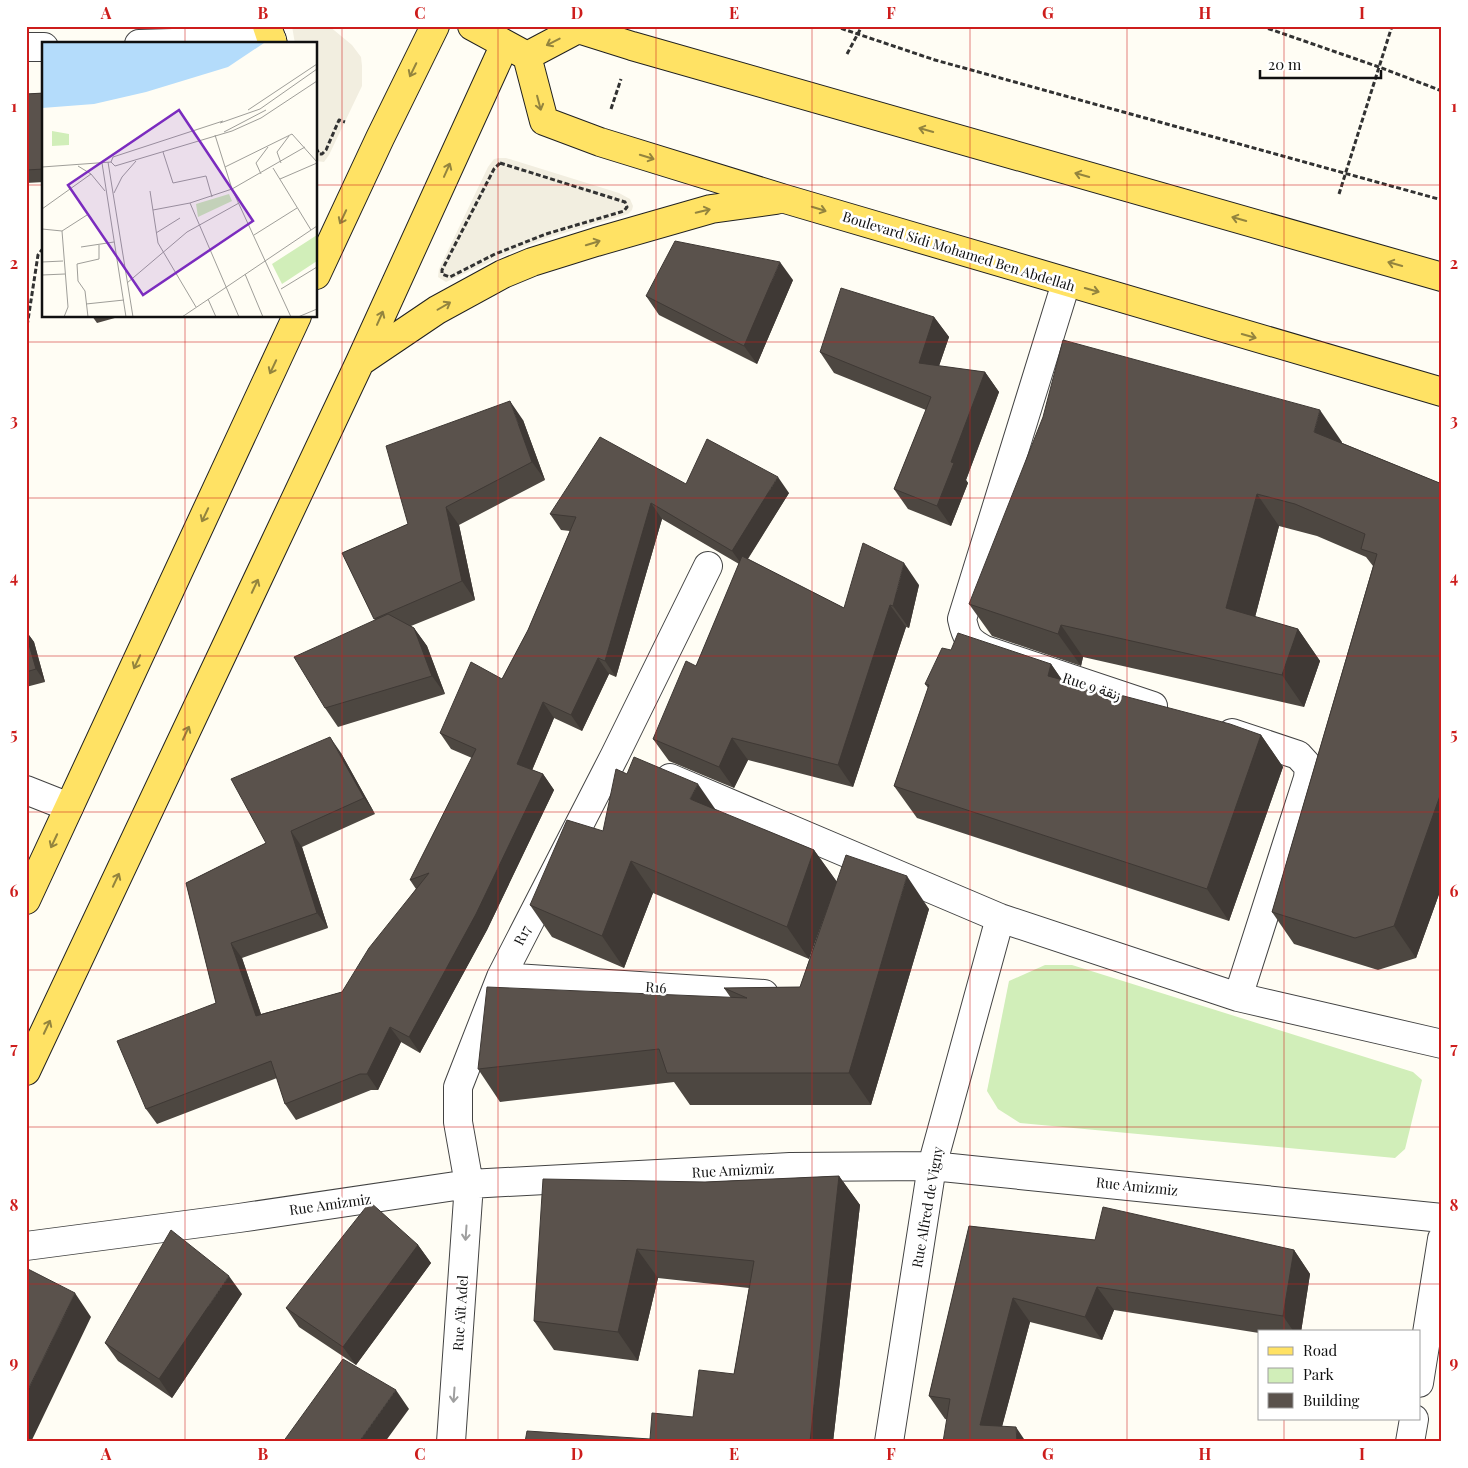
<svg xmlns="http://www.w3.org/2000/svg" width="1468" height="1468" viewBox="0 0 1468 1468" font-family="'Playfair Display',Vazirmatn,serif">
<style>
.green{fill:#d1eeb9}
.plaza{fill:#f2eee0}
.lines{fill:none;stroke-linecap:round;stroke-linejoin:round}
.street-casing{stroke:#434343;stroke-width:30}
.primary-casing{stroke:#212121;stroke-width:30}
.path{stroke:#323232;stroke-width:3;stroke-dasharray:5 2.5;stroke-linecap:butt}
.street{stroke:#fff;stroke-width:28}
.primary{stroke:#ffe264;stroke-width:28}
.wall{fill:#4d4741}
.shaded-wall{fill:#3f3935}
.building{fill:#5a524c;stroke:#3f3935}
.oneway{stroke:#93843e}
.oneway2{stroke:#9f9f9f}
.grid{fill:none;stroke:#cd1d1c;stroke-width:1;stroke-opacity:0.55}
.labels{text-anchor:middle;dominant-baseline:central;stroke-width:5;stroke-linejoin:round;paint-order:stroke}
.street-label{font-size:14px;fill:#101010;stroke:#fff}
.inset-road{fill:none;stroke:#9f9e99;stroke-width:1}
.view{fill:#7b2cbf;fill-opacity:0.15;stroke:#7b2cbf;stroke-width:2.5}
.inset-edge{fill:none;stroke:#101010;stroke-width:2.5}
.neatline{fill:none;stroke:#cd1d1c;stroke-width:2}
.grid-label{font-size:16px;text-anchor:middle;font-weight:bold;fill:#cd1d1c}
</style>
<rect width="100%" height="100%" fill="#fffdf4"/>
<!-- green -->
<path class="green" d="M1045 965H1072L1413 1072 1422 1080 1405 1149 1395 1158 1020 1123 998 1109 987 1091 1009 981Z"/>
<!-- plaza -->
<path class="plaza" d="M292 26H329L352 45 361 57 362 66V86L329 155 324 162 316 161V44H295Z
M499 158H506L619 193 630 199 633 206 632 210 628 214 547 238 516 250 446 282 438 277 439 269 488 167 494 159Z"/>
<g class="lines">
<!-- street casing -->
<g class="street-casing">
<path id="street" d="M139 44 272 40
M26 47H44
M1066 283 962 619C966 637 968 641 985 650L1153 706
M1232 733 1298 755 1309 767 1308 778 1238 997
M670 778 1000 918 1238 997 1442 1044
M26 790 69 807
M501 977 764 994
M26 1246 239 1218 469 1184 790 1167 932 1166 1442 1218
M1419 1383 1442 1239
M451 1442 469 1184 458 1122V1087L501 977 615 755 708 566
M889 1442 932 1166 1000 918
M1410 1442 1414 1419"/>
</g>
<!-- primary casing -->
<g class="primary-casing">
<path id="primary" d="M267 26 273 44
M472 26 527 56 544 121 600 142 785 199 1442 392
M527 56 578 29 632 46 1442 277
M316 275 380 138 435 26
M360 362 437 310 503 274 532 262 596 242 711 209 776 200
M26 900 297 316
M26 1071 360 362 505 44"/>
</g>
<!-- path -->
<path class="path" d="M834 26 935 60 1442 200
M1261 26 1379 67 1442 91
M847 54 862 26
M611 109 621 79
M316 148 319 154H322L326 150 339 120 345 122
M500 163 625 202 627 207 624 211 546 234 495 254 450 277 442 274V270L494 169Z
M1339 194 1392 26
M26 333 38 255 44 247"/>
<!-- street -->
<use href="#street" class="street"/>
<!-- primary -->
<use href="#primary" class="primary"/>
</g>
<!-- wall -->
<path class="wall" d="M44 93V182L26 183V94Z
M793 280 757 364 659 315 646 296Z
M92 316H122L97 323Z
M934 317 949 337 939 366 985 372 999 392 966 480 968 483 951 526 908 509 894 489 926 410 834 373 820 352Z
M523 420 545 480 459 525 475 600 411 626 414 628 427 646 445 694 338 727 325 708 375 620 342 553 408 524Z
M1342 442V443L1442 484V886L1416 958 1378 970 1294 944 1272 912 1373 566 1366 557 1317 536 1279 526 1255 617 1298 629 1320 661 1304 707 1083 657 1081 666 992 636 969 604Z
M686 484 789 493 748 559 844 608 919 585 909 628 906 627 853 787 748 760 734 788 669 761 653 739 696 666 739 564 662 519 616 677 609 674 582 731 554 718 532 770 543 774 554 790 487 930 420 1053 401 1042 378 1090H371L296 1120 285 1104 277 1078 157 1124 146 1109 216 1003 186 883 266 843 341 753 375 814 302 847 328 928 242 958 261 1014 342 992 416 889 410 880 472 758 451 749 440 733 502 679 528 630 570 531 561 530 550 514Z
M26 631 34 642 45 682 26 687Z
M951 650 1051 664 1062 680 1261 735 1283 767 1229 921 917 818 894 786 928 688 925 684Z
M715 810 814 850 837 882 929 909 871 1105H690L674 1082 500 1102 478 1069 731 998 724 988 800 987 836 882 809 959 653 893 624 968 552 937 530 905 603 831Z
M839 1176 860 1205 833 1442H525L650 1439 693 1417 734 1374 749 1288 658 1278 638 1361 554 1350 534 1321 705 1182Z
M969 1226 1095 1240 1294 1250 1310 1274 1301 1332H1259V1333L1114 1310 1102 1340 1030 1322 1002 1426 1026 1442 945 1419 929 1396Z
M418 1245 431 1263 356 1365 299 1327 286 1308Z
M242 1294 172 1398 118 1361 105 1343Z"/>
<!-- shaded-wall -->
<path class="shaded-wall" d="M780 262 793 280 757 364 744 346Z
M934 317 949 337 933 383 919 363Z
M985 372 999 392 966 480 968 483 951 526 937 506 951 462Z
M510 401 523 420 545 480 532 462Z
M1320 410 1342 442 1336 464 1314 432Z
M778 477 789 493 743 566 732 551Z
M1257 494 1279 526 1249 640 1226 608Z
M651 503 662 519 616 677 605 661Z
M446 507 459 525 475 600 462 581Z
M904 563 919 585 909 628 893 606Z
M890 605 906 627 853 787 838 765Z
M1061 625 1083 657 1081 666 1058 634Z
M414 628 427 646 445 694 432 676Z
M1298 629 1320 661 1304 707 1282 675Z
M26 631 34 642 45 682 36 669 26 634Z
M598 658 609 674 582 731 571 715Z
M1051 664 1073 696 1048 676Z
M543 702 554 718 528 780 517 764Z
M1261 735 1283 767 1229 921 1207 889Z
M330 737 341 753 375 814 364 798Z
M732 738 748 760 734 788 719 767Z
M543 774 554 790 487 930 420 1053 409 1037Z
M698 784 720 816 690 799Z
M1442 790V886L1416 958 1394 926Z
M291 831 302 847 328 928 317 913Z
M814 850 837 882 809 959 787 927Z
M631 861 653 893 624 968 602 936Z
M907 876 929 909 871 1105 849 1073Z
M231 943 242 958 267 1032 256 1016Z
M390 1027 401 1042 378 1090 367 1074Z
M839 1176 860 1205 833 1442H810Z
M418 1245 431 1263 356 1365 343 1347Z
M637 1249 658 1278 638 1361 618 1332Z
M1294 1250 1310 1274 1301 1332H1294L1283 1316Z
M229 1276 242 1294 172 1398 159 1379Z
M1097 1287 1114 1310 1102 1340 1085 1317Z
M75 1293 91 1317 31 1442H26V1394Z
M1013 1298 1030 1322 998 1442 980 1425Z
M396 1390 409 1409 385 1442H359Z
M1016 1427 1026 1442H1017Z"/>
<!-- building -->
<path class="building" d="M44 93V169L26 170V94Z
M675 241 780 262 744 346 646 296Z
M841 288 934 317 919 363 985 372 951 462 954 463 937 506 894 489 931 397 820 352Z
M1063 340 1320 410 1314 432 1442 484V790L1394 926 1355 938 1272 912 1377 554 1361 549 1365 534 1295 504 1257 494 1226 608 1298 629 1282 675 1061 625 1058 634 969 604 1043 417Z
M510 401 532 462 446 507 462 581 374 619 342 553 408 524 386 446Z
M600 437 686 484 707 439 778 477 732 551 651 503 605 661 598 658 571 715 543 702 517 764 543 774 476 914 409 1037 390 1027 367 1074H360L285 1104 271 1061 146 1109 117 1041 216 1003 186 883 266 843 231 779 330 737 364 798 291 831 317 913 231 943 256 1016 342 992 369 948 429 873 410 880 476 749 440 733 471 662 502 679 528 630 576 517 550 514Z
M863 543 904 563 893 606 890 605 838 765 732 738 719 767 653 739 686 661 696 666 742 556 844 608Z
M388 614 414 628 432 676 325 708 294 657Z
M958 633 1051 664 1048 676 1230 724 1261 735 1207 889 894 786 929 685 925 684 942 648 951 650Z
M26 634 36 669 26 672Z
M634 757 698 784 690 799 814 850 787 927 631 861 602 936 530 905 567 820 603 831 616 769 627 774Z
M846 855 907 876 849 1073H667L659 1049 478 1069 487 987 747 998 724 988 800 987Z
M839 1176 810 1442H525L527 1431 650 1439 652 1413 693 1417 699 1370 734 1374 754 1261 637 1249 618 1332 534 1321 543 1179 705 1182Z
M370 1202 418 1245 343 1347 286 1308Z
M1103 1207 1294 1250 1283 1316 1097 1287 1085 1317 1013 1298 980 1425 1016 1427 1017 1442H943L950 1399 929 1396 969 1226 1095 1240Z
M171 1230 229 1276 159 1379 105 1343Z
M26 1268 75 1293 26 1394Z
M343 1359 396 1390 359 1442H283Z"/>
<!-- one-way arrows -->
<defs><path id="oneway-shaft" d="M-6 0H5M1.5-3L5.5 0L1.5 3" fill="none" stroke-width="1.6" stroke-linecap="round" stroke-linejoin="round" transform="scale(1.25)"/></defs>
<g class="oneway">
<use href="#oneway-shaft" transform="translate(553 42) rotate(153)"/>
<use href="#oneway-shaft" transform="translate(413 70) rotate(116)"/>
<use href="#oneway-shaft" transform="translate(539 103) rotate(75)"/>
<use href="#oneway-shaft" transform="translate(926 130) rotate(-164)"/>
<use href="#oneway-shaft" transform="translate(647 157) rotate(17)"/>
<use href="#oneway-shaft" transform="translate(447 170) rotate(-66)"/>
<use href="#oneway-shaft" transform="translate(1082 175) rotate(-164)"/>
<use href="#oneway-shaft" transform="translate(819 209) rotate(17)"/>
<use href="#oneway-shaft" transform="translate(703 211) rotate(-14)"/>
<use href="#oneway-shaft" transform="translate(343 217) rotate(115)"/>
<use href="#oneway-shaft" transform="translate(1239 219) rotate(-164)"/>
<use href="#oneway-shaft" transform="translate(593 243) rotate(-17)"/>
<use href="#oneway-shaft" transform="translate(1395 264) rotate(-164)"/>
<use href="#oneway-shaft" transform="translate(1092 290) rotate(16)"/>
<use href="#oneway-shaft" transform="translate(444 306) rotate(-30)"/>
<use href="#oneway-shaft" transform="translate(380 318) rotate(-66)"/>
<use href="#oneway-shaft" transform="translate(1249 336) rotate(16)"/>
<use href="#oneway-shaft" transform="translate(273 367) rotate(115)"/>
<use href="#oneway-shaft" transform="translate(205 515) rotate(115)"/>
<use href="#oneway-shaft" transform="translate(255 586) rotate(-65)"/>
<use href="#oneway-shaft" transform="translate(137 662) rotate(115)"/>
<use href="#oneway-shaft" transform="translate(186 733) rotate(-65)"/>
<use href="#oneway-shaft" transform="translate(54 841) rotate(115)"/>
<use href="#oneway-shaft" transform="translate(116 880) rotate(-65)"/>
<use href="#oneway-shaft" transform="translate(47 1027) rotate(-65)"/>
</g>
<g class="oneway2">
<use href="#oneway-shaft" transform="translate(466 1233) rotate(94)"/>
<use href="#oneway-shaft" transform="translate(454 1395) rotate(94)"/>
</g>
<!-- grid -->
<path class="grid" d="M185 26V44M342 26V1442M498 26V1442M656 26V1442M812 26V1442M970 26V1442M1127 26V1442M1284 26V1332M26 185H44M316 185H1442M185 316V1442M26 342H1442M26 498H1442M26 656H1442M26 812H1442M26 970H1442M26 1127H1442M26 1284H1442M1284 1419V1442"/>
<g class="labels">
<!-- street labels -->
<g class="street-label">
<text transform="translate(959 251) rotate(17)">Boulevard Sidi Mohamed Ben Abdellah</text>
<text transform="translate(1092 686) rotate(18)">Rue 9 زنقة</text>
<text transform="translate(522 935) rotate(-63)">R17</text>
<text transform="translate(656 987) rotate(4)">R16</text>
<text transform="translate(733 1170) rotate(-3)">Rue Amizmiz</text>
<text transform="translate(1137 1186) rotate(6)">Rue Amizmiz</text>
<text transform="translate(330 1204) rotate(-8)">Rue Amizmiz</text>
<text transform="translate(927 1207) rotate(-80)">Rue Alfred de Vigny</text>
<text transform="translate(460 1313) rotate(-86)">Rue Aït Adel</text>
</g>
</g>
<!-- overview -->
<g transform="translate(42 42)">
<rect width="275" height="275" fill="#fffdf4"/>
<path d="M10 89 27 92V103L10 104ZM187 152 190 159 156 175 154 162ZM275 193V219L240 242 230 222Z" fill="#d1eeb9"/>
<path d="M0 1V0L222 1 186 25 104 50 52 62 0 66Z" fill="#b4dcfb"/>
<path class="inset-road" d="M206 68 275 22M178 81 218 67 275 27M182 90 224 68M173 93 190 147 249 275M121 110 131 141 164 134 170 155M66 120 91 275M69 120 71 115 181 79M60 121 84 275M239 121 235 110 247 94M36 124 49 132 63 149M0 125 69 120 73 124 190 89 219 76 275 39M183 125 250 92 275 120M231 126 269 188M219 132 214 121 226 105M238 137 275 121M108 149 116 201 154 265M72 151 80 135 94 119M148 161 197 275M0 167 49 132M111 168 148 161 190 147 263 105M0 187 20 189M114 191 138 176M212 193 255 166M39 205 72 200M0 220 21 219M203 232 221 275M0 233 23 232M36 239 35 222 57 217V203M36 239 43 249 46 275M85 241 145 190 197 161M239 247 275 225M166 257 174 275M44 262 82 258M22 275 26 265 20 189 45 173M140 275 275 184M256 275 275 267"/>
<path class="view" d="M137 68 211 179 101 253 26 143Z"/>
<rect width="275" height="275" class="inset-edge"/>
</g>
<!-- border -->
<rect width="1468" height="1468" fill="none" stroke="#ffffff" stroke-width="55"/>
<!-- legend -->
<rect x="1258" y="1330" width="162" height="90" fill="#ffffff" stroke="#9f9f9f"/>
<rect x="1268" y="1347" width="25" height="8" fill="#ffe264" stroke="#9f9f9f"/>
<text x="1303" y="1356" font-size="15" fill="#101010">Road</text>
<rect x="1268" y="1368" width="25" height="15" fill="#d1eeb9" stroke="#9f9f9f"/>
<text x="1303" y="1380" font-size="15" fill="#101010">Park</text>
<rect x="1268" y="1393" width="25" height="15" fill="#5a524c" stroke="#9f9f9f"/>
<text x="1303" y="1406" font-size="15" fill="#101010">Building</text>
<!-- scale -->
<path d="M1260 70v8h121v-8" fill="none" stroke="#101010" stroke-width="2.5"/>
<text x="1268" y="70" font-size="15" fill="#101010" stroke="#ffffff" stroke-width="4" paint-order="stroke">20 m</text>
<rect x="28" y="28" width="1412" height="1412" class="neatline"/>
<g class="grid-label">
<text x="106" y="19">A</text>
<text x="263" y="19">B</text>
<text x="420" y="19">C</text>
<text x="577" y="19">D</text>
<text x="734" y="19">E</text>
<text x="891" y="19">F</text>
<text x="1048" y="19">G</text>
<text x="1205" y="19">H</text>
<text x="1362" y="19">I</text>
<text x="14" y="112">1</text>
<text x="1454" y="112">1</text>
<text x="14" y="269">2</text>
<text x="1454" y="269">2</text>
<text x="14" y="426">3</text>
<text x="1454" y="426">3</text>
<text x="14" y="583">4</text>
<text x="1454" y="583">4</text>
<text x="14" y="740">5</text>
<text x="1454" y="740">5</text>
<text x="14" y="897">6</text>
<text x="1454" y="897">6</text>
<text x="14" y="1054">7</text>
<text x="1454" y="1054">7</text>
<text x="14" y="1211">8</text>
<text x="1454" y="1211">8</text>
<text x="14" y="1368">9</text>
<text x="1454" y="1368">9</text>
<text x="106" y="1460">A</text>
<text x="263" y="1460">B</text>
<text x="420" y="1460">C</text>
<text x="577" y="1460">D</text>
<text x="734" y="1460">E</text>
<text x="891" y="1460">F</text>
<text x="1048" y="1460">G</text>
<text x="1205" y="1460">H</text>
<text x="1362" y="1460">I</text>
</g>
</svg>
